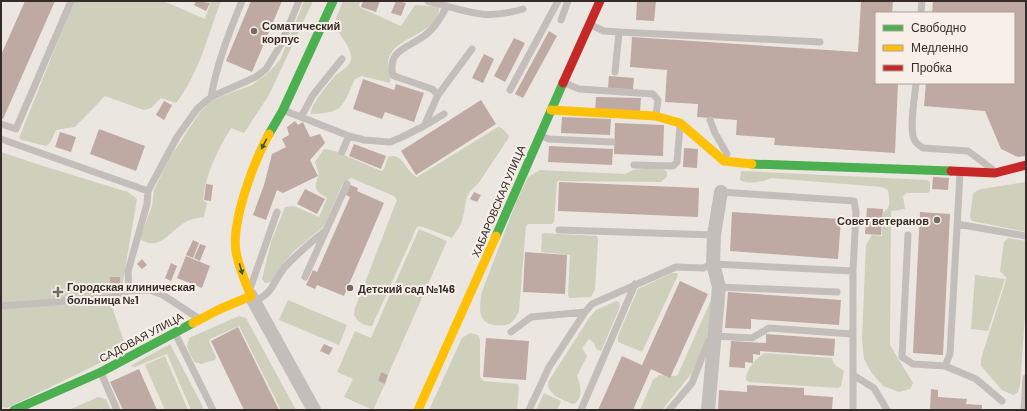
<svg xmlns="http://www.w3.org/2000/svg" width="1027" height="411" viewBox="0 0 1027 411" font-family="Barlow,sans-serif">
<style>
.green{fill:#ced0bb}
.building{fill:#beaaa3}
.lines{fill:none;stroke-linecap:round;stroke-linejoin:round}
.lane{stroke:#c4beba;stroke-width:7}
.street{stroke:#c4beba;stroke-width:14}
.fast{stroke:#4caf50;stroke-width:9}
.slow{stroke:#ffc107;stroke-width:9}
.jam{stroke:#c62828;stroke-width:9}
.oneway{fill:#3d5936}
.poi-dot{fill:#756c68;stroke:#f8f0e8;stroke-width:1.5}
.labels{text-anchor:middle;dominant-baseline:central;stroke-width:4;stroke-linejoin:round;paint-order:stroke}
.poi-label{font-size:11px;font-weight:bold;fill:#352b28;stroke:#f8f0e8;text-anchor:start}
.street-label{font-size:11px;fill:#352b28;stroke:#f8f0e8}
</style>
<rect width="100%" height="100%" fill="#ece6e0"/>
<!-- green -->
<path class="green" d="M74 1H163L205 19 211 1H221C208 35 199 74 176 103L161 98 151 108 144 110 105 96 75 127 56 130 50 143 46 146 22 140 19 138Z
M304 1H313L269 95 244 133 231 128C217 151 206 173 203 200L207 203 204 217C195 218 188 220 181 225 167 235 159 250 141 240L140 238 152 206 154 190 169 159 200 112 213 100 252 85 268 73 280 60Z
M343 1H361L359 5 361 8 401 26 415 5 435 6 439 8V11C434 34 400 36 390 55 385 64 392 74 390 83L362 76 355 79C342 107 344 113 311 114 309 107 330 81 336 75 341 71 350 66 351 60 353 47 337 34 334 23Z
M498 127 502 128 509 136 508 139 478 184C462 195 467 206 462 221 460 227 455 233 452 238L420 226 417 227 372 326C364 326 358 322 354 315L355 308 397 200 394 196 351 178 343 183 324 226 293 252 279 269 272 282 265 283 262 279 271 242 285 207 294 206 319 217 327 198C313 190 314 188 319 174L315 162 324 149 335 151 381 171 384 169 388 157C403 151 406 173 417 177Z
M1 152 43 166 128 192 137 199 122 287 109 298 127 350 7 408 1 407Z
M647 168 663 169 667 172V177L661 182 557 181 554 222 552 224H528L526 226 519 311C513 324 508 327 494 325 490 324 486 323 483 319 478 312 481 302 481 294L517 200 528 177 540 170 625 174 633 170Z
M741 171 927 180 930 182V191L928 193H906L903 196 905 209 891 211 890 345 913 383 910 389 899 392 883 386 871 372 864 359 862 339 866 245 872 235 882 236 883 212C892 209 889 198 888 190L882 187 771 178C762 182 749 185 740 180Z
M1026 182V232L972 221 970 217 973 193 981 189Z
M419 229 447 241 388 375 381 372 378 381 385 384 373 410 344 397 353 379 337 372 355 331 371 338Z
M544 233 597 236 598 240 595 289 591 297 569 298 568 295 570 255 541 252 542 234Z
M1008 238 1026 241V304L1020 385 1018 392 1013 395 1002 390 981 366V359L1006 280V277L1000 271 1004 242Z
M672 273H677L678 275 642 352 618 342V336L638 289Z
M975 275 1005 279 988 331 971 329Z
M712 298 709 333 692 373 662 410H640L653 380 659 375 676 376 678 374Z
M288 300 347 325 339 345 279 320Z
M616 301 619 302 620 307 601 351 596 349 594 343 589 339 582 348 587 356 577 376C581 387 583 393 576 403L572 404C562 399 547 395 548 382L589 318 596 310Z
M239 316 246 318 296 410H281L239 326 210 339 209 342 216 357 215 360 201 364 194 362 187 347 189 338Z
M470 333 478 335 480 340V377L484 381 518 384 519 388 517 410H429L462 338Z
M170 344 201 403 204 410H191L167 354 135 367 130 366Z
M765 353 832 358 834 364 844 371 841 386 838 388 749 382 746 380C746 369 756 358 765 353Z
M165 356 188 410H165L145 365Z
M544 393 561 401 557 410H536Z
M98 397 106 399 111 410H103L101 408 96 410H69Z"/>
<!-- building -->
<path class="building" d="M25 1H55L3 119 1 118V55Z
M196 1 210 3 206 11 194 5Z
M251 1H282L252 72 226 61Z
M363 1H380L376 12 361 7Z
M396 1 406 3 401 16 391 13Z
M637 1H656L654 21 636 20Z
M861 1H893L892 13H876V83H898L895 153 774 145 775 138 736 135 737 120 697 117 698 104 665 102 667 70 630 67 632 37 858 52Z
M933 1H1026V156L1018 157 1001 149 985 111 924 106 926 83H1014V13H932Z
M549 31 557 36 523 98 515 94Z
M514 38 525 43 505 82 494 76Z
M484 54 494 59 483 83 472 78Z
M609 76 634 78 633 90 608 88Z
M363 79 394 90 396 84 424 93 414 122 385 112 382 119 353 109Z
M596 97 641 98 640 112 595 111Z
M481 100 496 124 416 175 401 151Z
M164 101 172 105 164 120 156 115Z
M562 117 611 119 610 135 561 133Z
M295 121 298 125 303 122 310 137 320 134 325 143 310 160 318 176 283 193 277 190 266 220 253 215 264 185 272 154 286 147 282 139 289 135 287 127Z
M615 123 664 125 663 156 614 154Z
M99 129 145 146 136 171 90 154Z
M60 132 76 137 71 152 55 147Z
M354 144 386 156 381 169 349 156Z
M549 146 613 149 612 165 548 162Z
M684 148 698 149 697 168 683 167Z
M933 177 949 178 948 190 932 189Z
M559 182 699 188 698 217 558 211Z
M206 184 213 185 211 201 204 200Z
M350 185 358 188 357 191 384 203 344 296 317 285 315 289 306 285 313 270 317 272 350 197 346 195Z
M305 189 325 199 317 214 297 204Z
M474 192 481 195 477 202 470 199Z
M867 208 883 209 881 235 865 234Z
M732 212 841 219 838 259 730 251Z
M920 212 950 214 943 355 913 353Z
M193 240 199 243 193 258 186 255Z
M200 244 206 246 200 261 194 258Z
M525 252 567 255 565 294 523 292Z
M186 256 210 266 202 288 177 278Z
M142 259 147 265 142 269 137 264Z
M171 263 177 266 171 281 165 278Z
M110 277H120V286H110Z
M680 281 708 294 670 378 651 369 633 410H598L622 356 642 365Z
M728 292 841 300 839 325 751 319V329L725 328Z
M238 327 279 410H244L221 362 211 341Z
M766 334 835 339 834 356 760 351V355L753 354V363L745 362V368L729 367 731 341 766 343Z
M486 338 529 341 526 380 483 377Z
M324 344 333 348 329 355 320 351Z
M139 369 157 410H123L110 382Z
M381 372 388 375 385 384 378 381Z
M747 385 804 388V395L833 397 832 410H718L719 390 747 392Z
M931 389 938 390V397L967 399 966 404 982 405V410H930Z"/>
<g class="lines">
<!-- lane -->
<path class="lane" d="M428 1C467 11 483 21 523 9
M921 13 922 1
M561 20 568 1
M591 25 604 31 619 32 820 42
M615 72 619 32
M565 83 579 89 653 94 658 100 656 114
M916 83C915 97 909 127 914 139 916 144 919 145 923 148L968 151 992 169
M510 90 558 1
M438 95 472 49
M211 97C217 63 229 33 242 1
M283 110 349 136 364 140 390 142 400 138 424 126 438 95 432 89 397 77 393 75C387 50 408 48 424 36 435 28 441 17 447 6
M301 117 313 95 342 59
M710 120 715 133 727 154
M1 124 16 129 71 1
M424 126 444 114
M541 136 549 139 612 142
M1 139 148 191
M342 152 349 136
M634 165 673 166 677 162 680 126
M721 192 854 201 856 212 853 271V410
M957 224 1026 236
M559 230 714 235
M908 235 902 357 913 364 945 366 950 354 960 173
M305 277 347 184
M251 286 277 212
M719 287 837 292
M129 291 128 271 147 204 148 191 177 137 197 109 211 97 256 77 266 69 281 44 299 1
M254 302C275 291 271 285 284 268 297 254 310 243 325 231
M1 306 109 298 129 291 150 290 163 295 198 318
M511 332 531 317 585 312
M175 333 213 410
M945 366 976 379 1002 401
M101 373 117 410
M853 375 874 388 887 410
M529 410 549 367 585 312 592 304 676 267 703 268 713 264 853 271
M581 410 635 284
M669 410 692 383 708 342 714 336 752 338 769 328 852 334
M1024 410 1026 378"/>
<!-- street -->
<path class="street" d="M251 296 314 410
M708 410 719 287 713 264 714 235 721 192"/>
<!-- fast -->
<path class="fast" d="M269 134 283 110 333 1
M752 164 951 171
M496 236 563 83
M14 410 101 372 193 323"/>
<!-- slow -->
<path class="slow" d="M551 110 655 116 680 123 724 161 752 164
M193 323 220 309 251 296C245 282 239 267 236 252 231 222 254 161 269 134
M418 410 496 236"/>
<!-- jam -->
<path class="jam" d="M563 83 600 1
M951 171 995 173 1026 165"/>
</g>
<!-- one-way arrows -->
<defs><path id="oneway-solid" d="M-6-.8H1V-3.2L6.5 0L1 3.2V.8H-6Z"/></defs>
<g class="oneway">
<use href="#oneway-solid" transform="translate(264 144) rotate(117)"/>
<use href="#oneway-solid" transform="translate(241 269) rotate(74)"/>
</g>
<!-- markers -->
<g class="poi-dot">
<circle cx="254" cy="31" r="4"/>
<circle cx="937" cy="220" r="4"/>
<circle cx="350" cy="288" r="4"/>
<path d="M56 286h4v4h4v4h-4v4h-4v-4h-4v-4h4z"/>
</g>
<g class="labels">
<!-- poi labels -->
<g class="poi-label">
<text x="262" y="25">Соматический<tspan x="262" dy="13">корпус</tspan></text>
<text x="929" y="220" text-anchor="end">Совет ветеранов</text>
<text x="67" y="286">Городская клиническая<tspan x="67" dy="13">больница №1</tspan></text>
<text x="358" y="288">Детский сад №146</text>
</g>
<!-- street labels -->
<g class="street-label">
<text transform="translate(498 201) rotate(-67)">ХАБАРОВСКАЯ УЛИЦА</text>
<text transform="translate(141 337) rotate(-28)">САДОВАЯ УЛИЦА</text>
</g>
</g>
<!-- border -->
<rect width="1027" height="411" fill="none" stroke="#352b28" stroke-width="4"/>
<!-- legend -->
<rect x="875" y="12" width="140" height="72" fill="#f8f0e8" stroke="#aaa19b"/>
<rect x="883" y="25" width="20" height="6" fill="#4caf50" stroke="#aaa19b"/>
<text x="911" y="32" font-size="12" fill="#352b28">Свободно</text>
<rect x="883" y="45" width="20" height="6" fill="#ffc107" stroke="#aaa19b"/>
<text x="911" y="52" font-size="12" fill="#352b28">Медленно</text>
<rect x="883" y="65" width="20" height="6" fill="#c62828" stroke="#aaa19b"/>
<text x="911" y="72" font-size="12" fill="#352b28">Пробка</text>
</svg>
